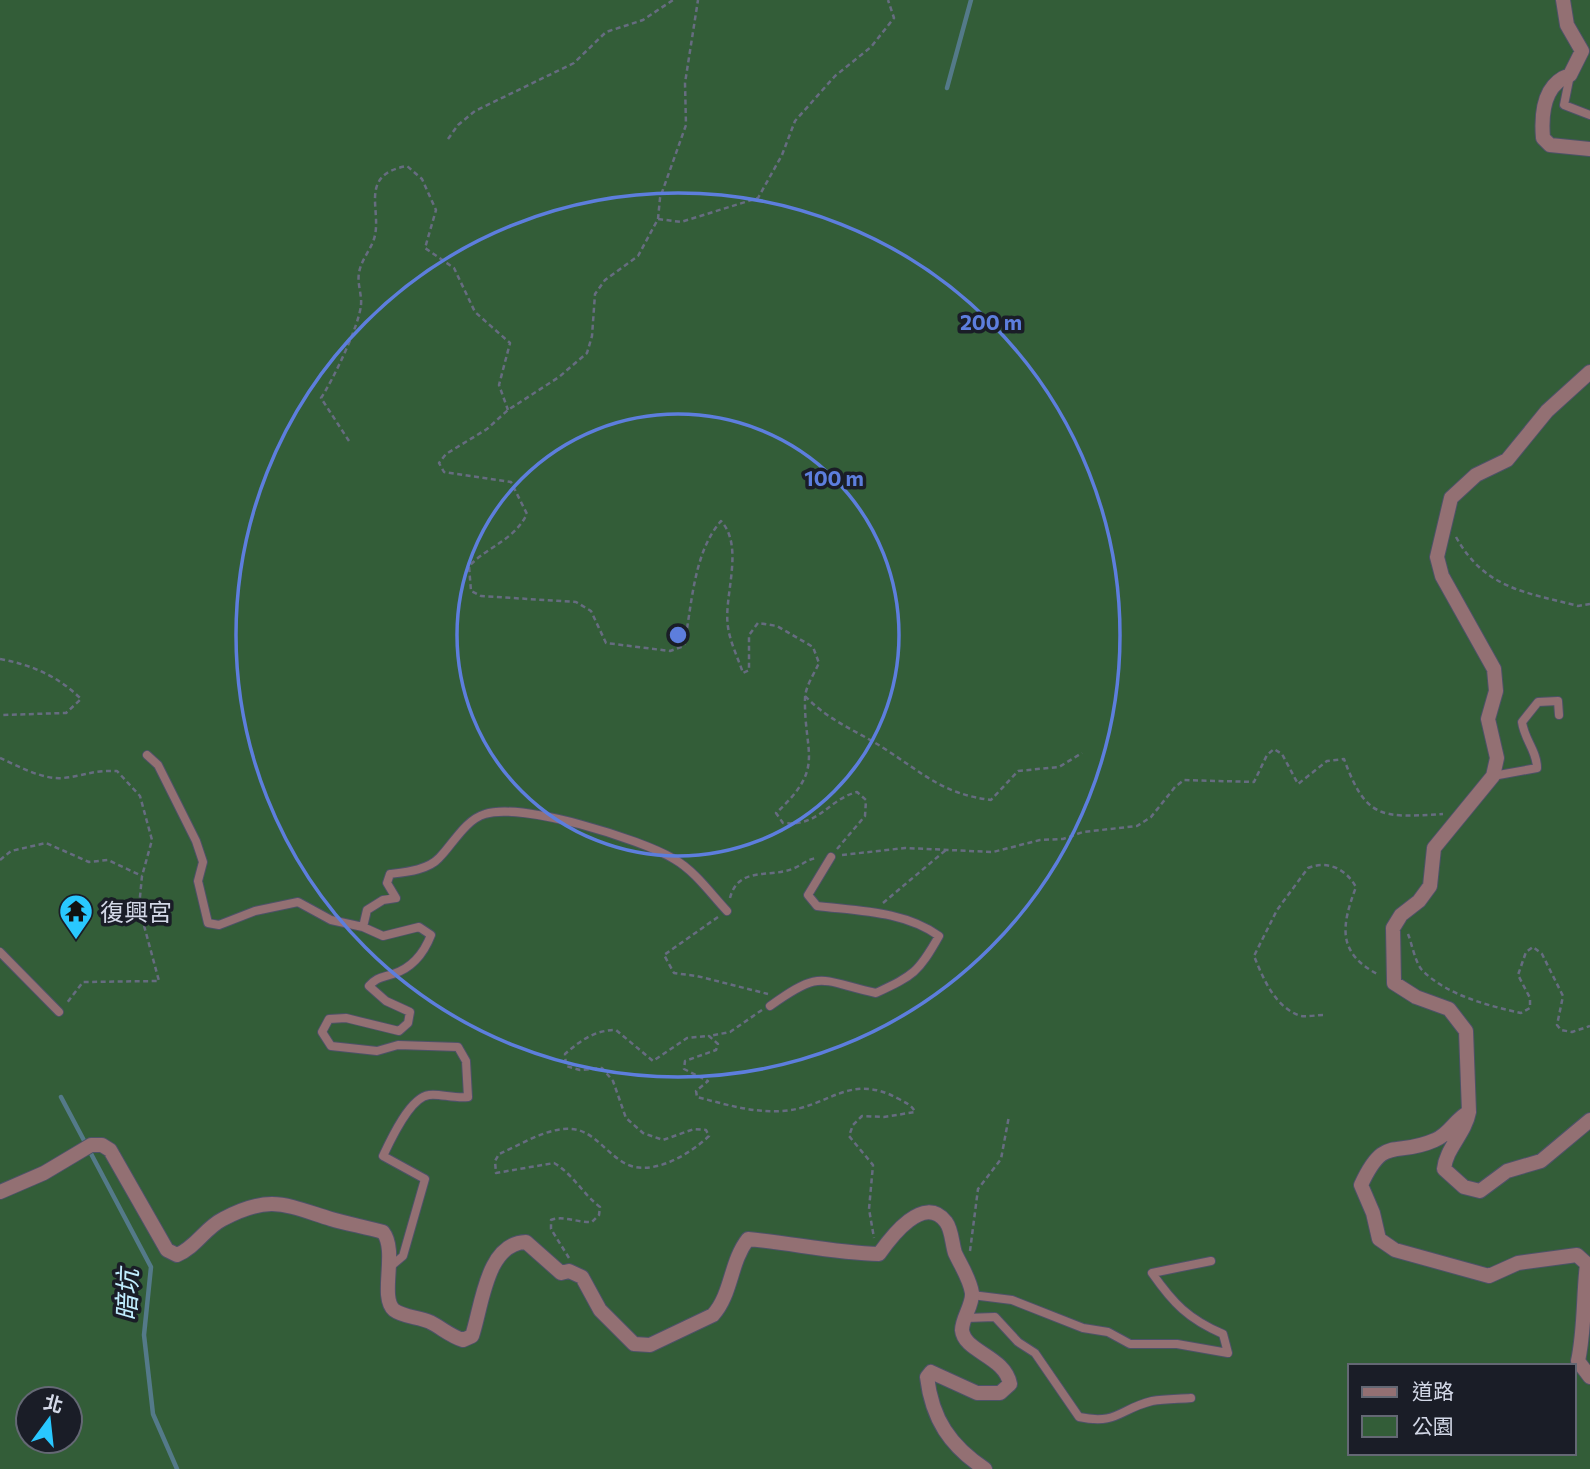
<svg xmlns="http://www.w3.org/2000/svg" width="1590" height="1469" viewBox="0 0 1590 1469" font-family="Commissioner,'Noto Sans TC',sans-serif">
<style>
.green{fill:#335d38;fill-rule:evenodd}
.lines{fill:none;stroke-linecap:round;stroke-linejoin:round}
.stream{stroke:#547a89;stroke-width:4.5}
.service-casing{stroke:#4c5267;stroke-width:10}
.minor-casing{stroke:#4c5267;stroke-width:16}
.path{stroke:#666c80;stroke-width:2.5;stroke-dasharray:5 3.5;stroke-linecap:butt}
.service{stroke:#937073;stroke-width:8}
.minor{stroke:#937073;stroke-width:14}
.ring{fill:none;stroke:#5d7edd;stroke-width:3.5}
.labels{text-anchor:middle;dominant-baseline:central;stroke-width:7;stroke-linejoin:round;paint-order:stroke}
.poi-label{font-size:24px;fill:#d3d8e7;stroke:#1a1d27;text-anchor:start}
.water-label{font-size:26px;font-style:italic;fill:#c0edfe;stroke:#1a1d27}
.centre{fill:#5d7edd;stroke:#1a1d27;stroke-width:3.5}
.ring-label{font-size:21px;text-anchor:middle;font-weight:bold;fill:#5d7edd;stroke:#1a1d27;stroke-width:7;stroke-linejoin:round;paint-order:stroke}
</style>
<rect width="100%" height="100%" fill="#2e344b"/>
<!-- green -->
<path class="green" d="M0 0H1590V1469H0ZM1350 1366H1574V1453H1350ZM28 1399H70V1441H28Z"/>
<g class="lines">
<!-- stream -->
<path class="stream" d="M947 88 971 0
M61 1097 151 1267 144 1335 153 1414 177 1469"/>
<!-- service casing -->
<g class="service-casing">
<path id="service" d="M1570 75 1564 105 1590 115
M147 755 158 765 196 841 203 862 198 881 208 923 219 925 255 911 298 902 331 920 363 927 383 936 419 927 431 935C424 953 412 968 393 974 381 978 377 977 369 986L386 1001 410 1012 408 1023 399 1031 346 1018 329 1019 322 1032 331 1046 377 1051 398 1045 458 1047 466 1061 468 1097C455 1099 438 1093 429 1095 410 1097 390 1141 383 1156L425 1179 403 1256 390 1267
M1493 776 1537 768C1537 751 1524 739 1522 722L1538 702 1558 701 1559 715
M363 927 367 910 383 900 396 898 387 883 390 874C406 872 428 870 439 858 453 844 465 820 485 814 522 802 640 839 674 859 695 871 711 894 727 911
M0 952 59 1012
M770 1006C822 969 818 980 876 993 914 975 918 973 939 936 904 911 858 911 817 906L808 895 831 857
M972 1295 1012 1300 1083 1328 1108 1332 1130 1344H1177L1228 1353 1223 1334C1188 1319 1173 1303 1152 1273L1211 1261
M966 1318 995 1317 1018 1342 1035 1353 1079 1417C1118 1425 1119 1409 1152 1401 1165 1399 1179 1399 1191 1398"/>
</g>
<!-- minor casing -->
<g class="minor-casing">
<path id="minor" d="M1563 0 1567 25 1582 51 1570 75C1543 84 1541 114 1543 138L1550 145 1590 149
M1590 372 1547 411 1507 460 1476 475 1451 498 1437 557 1442 576 1494 669 1496 691 1488 719 1497 758 1493 776 1434 848 1430 886 1419 901 1401 915 1393 928 1394 983 1416 997 1449 1009 1466 1031 1469 1112C1455 1119 1450 1134 1435 1140 1395 1158 1385 1133 1361 1185L1373 1213 1379 1239 1395 1250 1489 1276 1518 1263 1577 1255 1587 1264C1583 1297 1585 1328 1578 1361L1590 1377
M1469 1112C1465 1134 1446 1148 1444 1169L1464 1187 1480 1191 1507 1171 1541 1161 1590 1120
M0 1192 44 1173 91 1145H102L110 1150 167 1250 177 1255C196 1247 205 1228 223 1219 270 1194 286 1205 331 1219 348 1224 366 1227 383 1232 398 1251 379 1297 394 1310 403 1317 419 1317 430 1322 442 1328 450 1336 463 1340L472 1336C482 1307 486 1243 526 1242L561 1273 569 1271 582 1277 600 1310 634 1344 650 1345 713 1315C732 1294 730 1262 748 1239 792 1243 835 1253 879 1254 891 1237 924 1193 946 1222 952 1230 952 1244 955 1253 961 1266 970 1279 972 1293 973 1305 962 1318 962 1330 964 1352 1005 1356 1010 1384L1000 1393H977L931 1372 927 1377C932 1419 950 1446 985 1469"/>
</g>
<!-- path -->
<path class="path" d="M448 139 458 125 475 111 574 63 606 32 643 20 673 0
M658 219 660 198 686 125 685 83 698 0
M349 441 321 398C333 380 359 326 361 305 362 294 357 284 359 273 361 260 370 251 374 239 383 211 357 175 407 166L422 179 436 210 425 248 454 268 475 312 510 343 499 385 508 410
M1456 537C1485 589 1525 592 1578 606L1590 604
M0 659C32 665 58 676 81 699L66 713 0 715
M805 696C830 722 856 730 885 749 924 774 943 794 991 800L1018 771 1059 767 1082 753
M0 758C18 766 43 780 63 778 84 776 92 770 117 771L140 796 152 840 142 876 139 907 159 981 83 982 66 1004
M837 849 865 816 866 800 857 792C827 800 820 827 783 823L776 813C826 767 804 755 805 699 805 687 814 674 819 663L813 647 777 626 758 623 749 635V670L743 673C738 658 730 642 728 627 723 597 745 547 721 521 693 553 692 606 684 646L670 651 606 643 591 611 576 602 481 596 471 591 469 566C490 545 513 541 527 514L511 482 444 472 439 463 446 454 487 429 508 410 559 377 587 353 592 336 595 294 605 280 638 256 658 219 681 222 758 198 782 155 795 121 835 76 871 47 894 18 888 0
M842 855 905 848 993 852 1040 840 1063 839 1083 832 1137 826 1151 817 1175 787 1184 780 1254 782 1267 755 1274 749 1282 754 1298 784 1327 761 1344 759C1366 819 1381 818 1443 814
M0 860 11 851 46 843 89 862 108 860 142 876
M730 898C738 866 770 878 792 869 801 866 807 859 817 858
M883 903 947 849
M718 917 664 955 674 973 697 976 768 994
M1408 934C1412 944 1415 962 1422 970 1446 995 1489 1006 1521 1013L1530 1008V998L1518 975 1526 952 1533 947 1542 954 1563 996 1557 1025 1561 1030 1572 1032 1590 1026
M762 1010 730 1032 709 1036 718 1044 716 1050 685 1061 684 1069 708 1081 696 1091 697 1097C724 1104 753 1113 781 1111 828 1109 848 1071 899 1099 906 1103 912 1105 915 1112L884 1117 862 1116 853 1125 849 1136 873 1165 869 1209 874 1238
M1323 1015C1317 1015 1307 1017 1301 1016 1275 1008 1263 978 1254 956L1277 910 1308 868C1328 860 1346 869 1356 887 1341 927 1337 953 1379 975
M970 1251 978 1189 1001 1159 1009 1116
M569 1258 551 1229V1220C563 1215 578 1223 592 1222L599 1215 600 1207C582 1193 573 1174 554 1163L496 1173 495 1161 499 1154C520 1145 548 1127 571 1129 592 1130 604 1150 621 1161 648 1180 689 1155 709 1136L706 1130 694 1129 663 1140 643 1133 626 1118 613 1081 602 1068 580 1070 566 1066 565 1054C581 1040 595 1030 616 1030L653 1061 687 1038 708 1036"/>
<!-- service -->
<use href="#service" class="service"/>
<!-- minor -->
<use href="#minor" class="minor"/>
</g>
<!-- distance rings -->
<g class="ring">
<circle cx="678" cy="635" r="221"/>
<circle cx="678" cy="635" r="442"/>
</g>
<!-- icons -->
<defs>
<g id="temple-pin" transform="scale(1.75)"><path d="M0 17L-7.5 6A9.5 9.5 0 1 1 7.5 6Z" fill="#29c8ff" stroke="#1a1d27"/><path d="M0-6L5-2H3V0L6.5 2.5H4V6H1.5V3h-3V6H-4V2.5H-6.5L-3 0V-2H-5Z" fill="#111"/></g>
</defs>
<g fill-rule="evenodd">
<use href="#temple-pin" x="76" y="911"/>
</g>
<g class="labels">
<!-- poi labels -->
<g class="poi-label">
<text x="100" y="911">復興宮</text>
</g>
<!-- water labels -->
<g class="water-label">
<text transform="translate(126 1295) rotate(-88)">暗坑</text>
</g>
</g>
<circle cx="678" cy="635" r="10" class="centre"/>
<g class="ring-label">
<text x="991" y="330">200 m</text>
<text x="834" y="486">100 m</text>
</g>
<!-- legend -->
<rect x="1348" y="1364" width="228" height="91" fill="#1a1d27" stroke="#646874" stroke-width="2"/>
<rect x="1362" y="1387" width="35" height="10" fill="#937073" stroke="#646874" stroke-width="2"/>
<text x="1412" y="1399" font-size="21" fill="#d3d8e7">道路</text>
<rect x="1362" y="1416" width="35" height="21" fill="#335d38" stroke="#646874" stroke-width="2"/>
<text x="1412" y="1434" font-size="21" fill="#d3d8e7">公園</text>
<!-- north arrow -->
<g transform="translate(49 1420) rotate(15)"><circle r="33" fill="#1a1d27" stroke="#646874" stroke-width="2"/>
<path d="M0-5L12 26L0 18L-12 26Z" fill="#29c8ff"/>
<text y="-10" font-size="19" font-weight="bold" text-anchor="middle" fill="#d3d8e7">北</text>
</g>
</svg>
